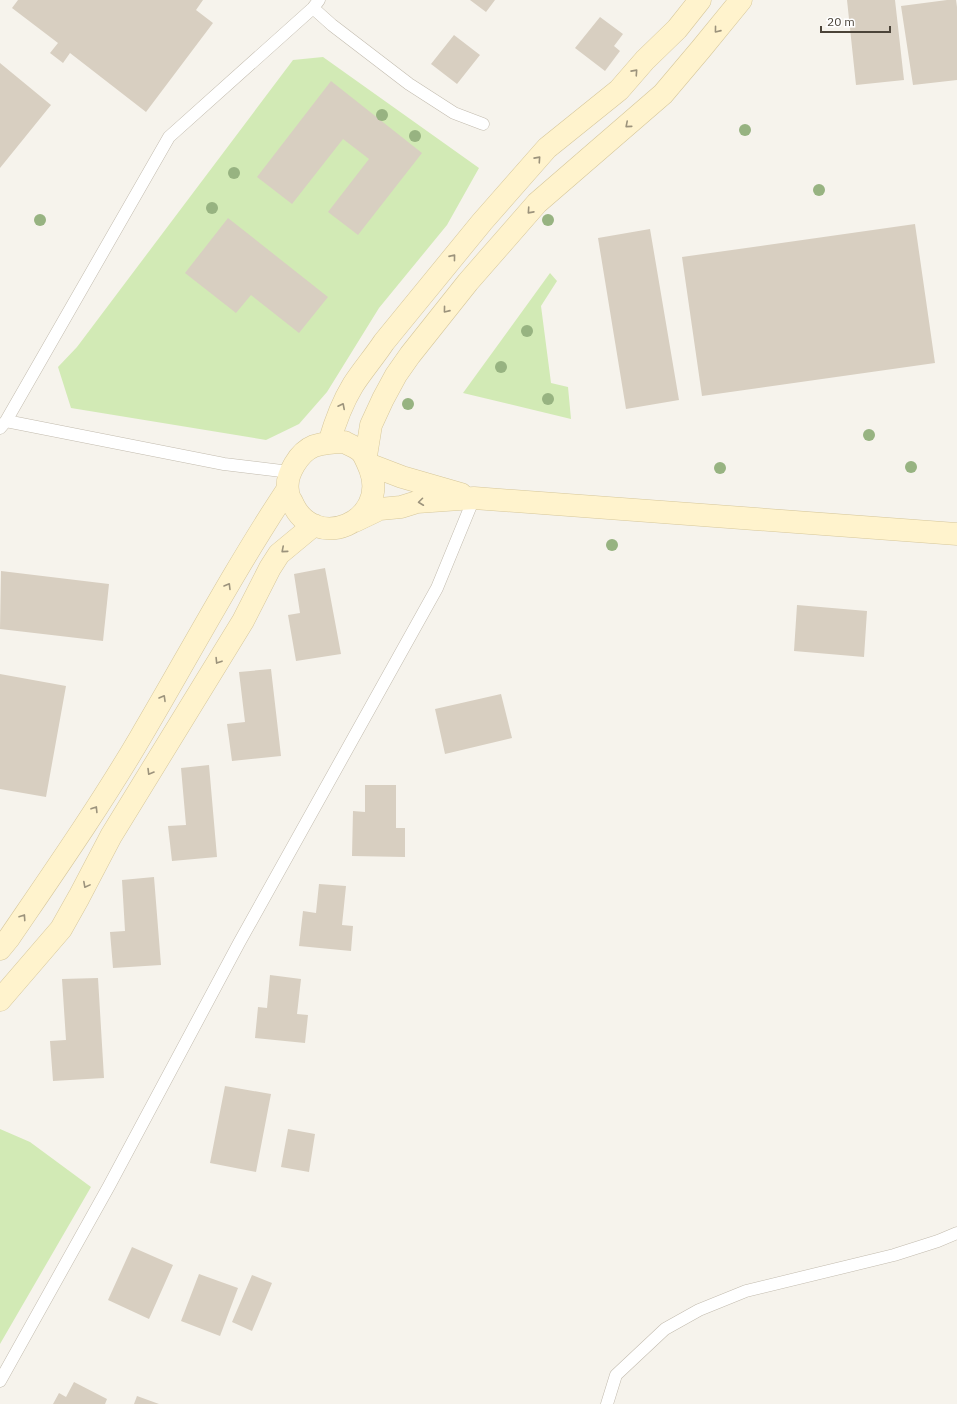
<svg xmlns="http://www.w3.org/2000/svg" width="957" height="1404" viewBox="0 0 957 1404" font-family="'IBM Plex Sans',sans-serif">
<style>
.green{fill:#d2eab5}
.building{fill:#d8cfc1}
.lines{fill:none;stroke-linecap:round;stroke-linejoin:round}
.lane-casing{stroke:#c2bbae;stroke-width:13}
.secondary-casing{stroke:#d6c79b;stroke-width:23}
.lane{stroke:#fff;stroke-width:12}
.secondary{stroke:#fff3cd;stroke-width:22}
.tree{fill:#97b381}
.oneway{stroke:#9c937c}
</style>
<rect width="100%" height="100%" fill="#f6f3ec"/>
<!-- green -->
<path class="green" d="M323 57 479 168 447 225 379 308 327 392 299 424 266 440 71 408 58 367 77 347 293 60Z
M550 273 557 281 541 306 551 383 568 387 571 419 463 393Z
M0 1129 30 1142 91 1187 0 1344Z"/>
<!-- building -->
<path class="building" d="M18 0H203L196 10 213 23 146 112 70 53 63 63 50 53 58 43 12 8Z
M470 0H495L486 12Z
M847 0H895L904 80 856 85Z
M947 0H956L957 7V80L913 85 901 6Z
M600 17 623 34 614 46 620 51 605 71 575 48Z
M454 35 480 55 457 84 431 64Z
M0 63 51 105 0 168Z
M331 81 422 153 358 235 328 212 369 159 343 139 292 204 257 177Z
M228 218 328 297 299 333 251 295 236 313 185 273Z
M915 224 935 363 702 396 682 257Z
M650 229 679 400 626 409 598 238Z
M325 568 341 654 296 661 288 615 300 613 294 574Z
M1 571 109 584 103 641 0 629Z
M797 605 867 611 864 657 794 651Z
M271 669 281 756 232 761 227 724 245 722 239 672Z
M0 674 66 686 46 797 0 789Z
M501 694 512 738 445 754 435 709Z
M209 765 217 857 172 861 168 826 186 825 181 768Z
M365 785H396V828H405V857L352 856 353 811 365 812Z
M154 877 161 965 113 968 110 932 125 931 122 880Z
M319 884 346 886 342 925 353 926 351 951 299 946 303 911 316 913Z
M270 975 301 979 297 1014 308 1015 305 1043 255 1038 258 1007 267 1008Z
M98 978 104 1078 53 1081 50 1041 66 1040 62 979Z
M225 1086 271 1094 256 1172 210 1163Z
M288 1129 315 1134 309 1172 281 1167Z
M132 1247 173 1265 149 1319 108 1300Z
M199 1274 238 1288 220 1336 181 1321Z
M252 1275 272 1283 252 1331 232 1322Z
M74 1382 107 1399 105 1404H53L59 1393 66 1397Z
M137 1396 159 1404H134Z"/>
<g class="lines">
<!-- lane casing -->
<g class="lane-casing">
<path id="lane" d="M313 8 332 25 409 84 454 113 483 124
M6 421 224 464 290 472
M0 428 6 421 169 137 313 8 319 0
M0 1381 109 1186 239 943 437 588 474 498
M607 1404 616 1375 665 1329 699 1310 746 1291 894 1255 938 1241 957 1233"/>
</g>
<!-- secondary casing -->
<g class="secondary-casing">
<path id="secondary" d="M344 442C363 451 362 450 370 469 390 522 314 554 292 502 290 499 288 494 288 491 285 475 299 452 314 446 324 443 334 442 344 442Z
M329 443C335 422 342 403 353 385 362 371 374 357 384 342L482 222 547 148 619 90 645 60 677 29 700 0
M366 456 371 425 383 399 396 375 410 355 468 282 537 203 663 94 701 49 741 0
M368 464 402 477 461 494
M355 521 380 509 401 507 417 502 474 498 957 534
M0 949 9 938C54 872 100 806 140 738 189 655 234 570 287 490
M0 1000 61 929 79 897 111 836 243 621 270 568 279 554 314 525"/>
</g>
<!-- lane -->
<use href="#lane" class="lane"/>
<!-- secondary -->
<use href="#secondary" class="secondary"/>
</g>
<!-- trees -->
<g class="tree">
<circle cx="382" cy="115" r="6"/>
<circle cx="745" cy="130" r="6"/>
<circle cx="415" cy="136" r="6"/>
<circle cx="234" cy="173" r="6"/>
<circle cx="819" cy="190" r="6"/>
<circle cx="212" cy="208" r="6"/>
<circle cx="40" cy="220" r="6"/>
<circle cx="548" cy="220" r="6"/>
<circle cx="527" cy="331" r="6"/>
<circle cx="501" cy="367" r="6"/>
<circle cx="548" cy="399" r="6"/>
<circle cx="408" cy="404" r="6"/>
<circle cx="869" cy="435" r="6"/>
<circle cx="911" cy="467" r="6"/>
<circle cx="720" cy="468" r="6"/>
<circle cx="612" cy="545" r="6"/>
</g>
<!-- one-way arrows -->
<defs><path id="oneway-chevron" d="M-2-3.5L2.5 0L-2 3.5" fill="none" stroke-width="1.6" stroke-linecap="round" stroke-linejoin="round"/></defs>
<g class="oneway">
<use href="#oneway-chevron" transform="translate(717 30) rotate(129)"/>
<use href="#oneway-chevron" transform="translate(635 72) rotate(-48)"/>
<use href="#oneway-chevron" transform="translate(628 125) rotate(139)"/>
<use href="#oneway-chevron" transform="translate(538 159) rotate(-48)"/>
<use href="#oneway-chevron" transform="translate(530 211) rotate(132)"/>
<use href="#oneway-chevron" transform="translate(453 257) rotate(-51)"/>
<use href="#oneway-chevron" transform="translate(446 310) rotate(129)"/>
<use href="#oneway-chevron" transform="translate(342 406) rotate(-63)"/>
<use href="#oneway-chevron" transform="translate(421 502) rotate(173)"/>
<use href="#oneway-chevron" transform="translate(284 550) rotate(139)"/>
<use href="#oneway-chevron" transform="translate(228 586) rotate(-59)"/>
<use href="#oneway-chevron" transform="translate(218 661) rotate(122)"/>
<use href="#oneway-chevron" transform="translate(163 698) rotate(-60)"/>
<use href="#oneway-chevron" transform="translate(150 772) rotate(121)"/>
<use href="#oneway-chevron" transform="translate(95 809) rotate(-58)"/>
<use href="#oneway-chevron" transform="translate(86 885) rotate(118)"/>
<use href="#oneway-chevron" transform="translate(23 917) rotate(-56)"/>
</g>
<!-- scale -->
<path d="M821 26v6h69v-6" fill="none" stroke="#4b4439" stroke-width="2"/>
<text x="827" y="26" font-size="12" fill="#4b4439" stroke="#ffffff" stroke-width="3" paint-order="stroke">20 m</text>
</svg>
